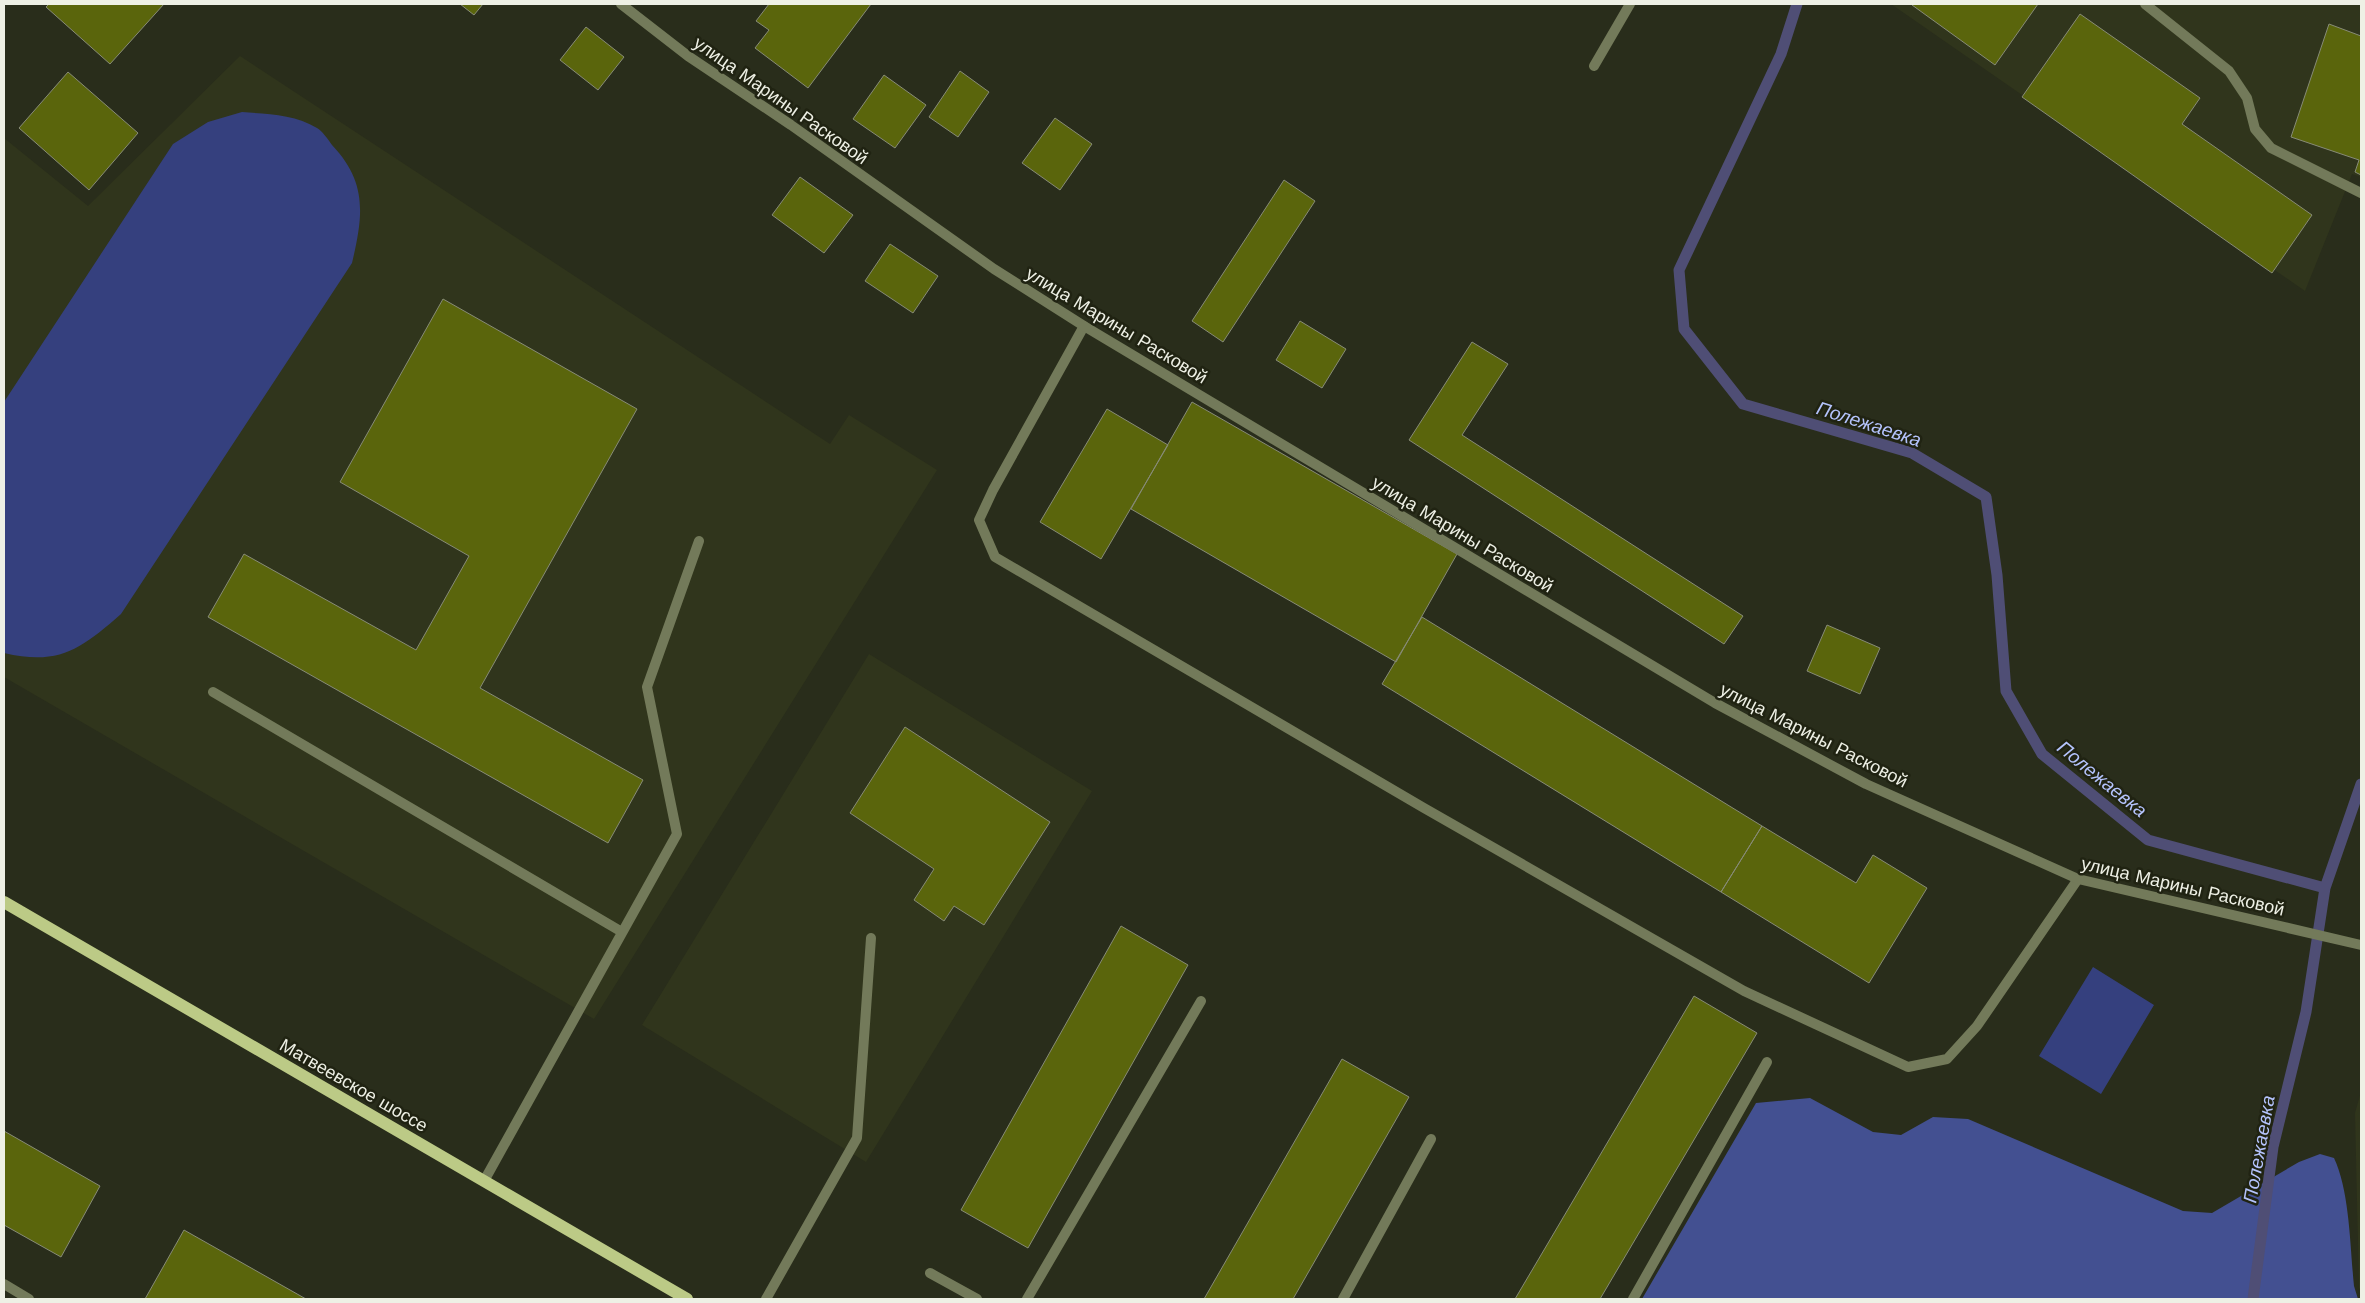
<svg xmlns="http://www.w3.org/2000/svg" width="2365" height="1303" viewBox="0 0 2365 1303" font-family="'Work Sans',sans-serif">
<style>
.built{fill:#30351c}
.green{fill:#35407e}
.forest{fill:#435091}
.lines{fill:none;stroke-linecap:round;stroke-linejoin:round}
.stream{stroke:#4f4e75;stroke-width:11}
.building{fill:#5a650c;stroke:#878b77}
.lane{stroke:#737a5a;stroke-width:10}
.street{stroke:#737a5a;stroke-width:10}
.primary{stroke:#bcca86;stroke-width:12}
.labels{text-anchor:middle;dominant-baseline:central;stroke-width:5;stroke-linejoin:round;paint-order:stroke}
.street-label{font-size:18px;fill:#eef0e5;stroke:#202312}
.water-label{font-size:19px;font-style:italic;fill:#b4c3fc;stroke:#202312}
</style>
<rect width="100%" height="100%" fill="#292d1b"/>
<!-- built -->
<path class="built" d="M1891 4H2361V177L2352 174 2305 291Z
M240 56 830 444 849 415 937 470 594 1019 4 677V138L88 206Z
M869 654 1092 791 866 1162 642 1025Z
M2361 1092V1290L2359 1288 2355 1113Z"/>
<!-- green -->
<path class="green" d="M242 112C266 114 295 114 317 128 322 131 328 139 332 145 368 183 363 216 352 263L121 614C81 649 59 666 4 653V402L173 144 208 122Z
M2093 967 2154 1005 2101 1094 2039 1056Z"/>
<!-- forest -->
<path class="forest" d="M1810 1098 1873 1132 1901 1135 1933 1117 1968 1119 2183 1211 2212 1213 2299 1162 2320 1154 2334 1158C2350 1192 2350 1248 2354 1286L2358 1299H1642L1756 1103Z"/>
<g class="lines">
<!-- stream -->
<path class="stream" d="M1797 4 1781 54 1679 270 1684 329 1743 404 1912 453 1986 497 1997 575 2006 691 2042 754 2148 840 2325 888
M2253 1299 2273 1147 2306 1012 2325 888 2361 784"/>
</g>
<!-- building -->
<path class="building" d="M49 4H164L110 64 46 7Z
M460 4H483L474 15Z
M769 4H871L808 88 755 48 769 30 756 21Z
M1913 4H2038L1995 65 1912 5Z
M2080 14 2200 98 2182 124 2312 215 2272 273 2022 97Z
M2329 24 2361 36V175L2355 172 2359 160 2291 137Z
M586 27 624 57 598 90 560 60Z
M960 71 989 92 958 137 929 117Z
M68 72 138 133 89 190 19 128Z
M884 75 926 105 895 148 853 119Z
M1055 118 1092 144 1060 190 1022 163Z
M800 177 853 215 824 253 772 215Z
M1284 180 1315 201 1223 342 1192 321Z
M890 244 938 276 913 313 865 281Z
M443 299 637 409 480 688 643 780 608 843 208 617 244 554 416 650 469 556 340 482Z
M1300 321 1346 349 1322 388 1276 360Z
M1472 342 1508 364 1462 435 1743 616 1724 644 1409 440Z
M1192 402 1457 554 1396 662 1131 509Z
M1107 409 1168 445 1101 559 1040 522Z
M1422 617 1762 826 1721 892 1382 684Z
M1827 625 1880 648 1860 694 1807 671Z
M905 727 1050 822 984 925 954 906 944 921 914 900 934 869 850 813Z
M1762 826 1856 883 1873 855 1927 888 1869 983 1721 892Z
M1121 926 1188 965 1028 1248 961 1210Z
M1694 996 1757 1033 1600 1299H1515Z
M1342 1059 1409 1097 1293 1299H1204Z
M4 1131 100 1186 61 1257 4 1225Z
M184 1230 306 1299H145Z"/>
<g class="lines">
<!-- lane -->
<path class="lane" d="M2145 4 2229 71 2247 98 2255 129 2271 148 2361 193
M1594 66 1630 4
M1084 326 993 490 979 520 995 557 1424 808 1744 991 1908 1067 1947 1059 1977 1026 2078 879
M213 692 622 932
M484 1181 677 834 647 687 699 541
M930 1273 977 1299
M4 1284 29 1299
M766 1299 857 1138 871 938
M1027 1299 1201 1001
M1343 1299 1431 1139
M1633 1299 1767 1062"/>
<!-- street -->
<path class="street" d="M621 4 688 56 791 125 994 269 1084 326 1715 703 1866 784 2078 879 2361 945"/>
<!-- primary -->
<path class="primary" d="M4 902 687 1299"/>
</g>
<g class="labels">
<!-- street labels -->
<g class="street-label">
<text transform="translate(781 100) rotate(35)">улица Марины Расковой</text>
<text transform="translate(1117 325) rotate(31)">улица Марины Расковой</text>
<text transform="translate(1463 534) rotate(31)">улица Марины Расковой</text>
<text transform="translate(1814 735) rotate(27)">улица Марины Расковой</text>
<text transform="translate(2183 886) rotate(13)">улица Марины Расковой</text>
<text transform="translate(354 1085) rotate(30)">Матвеевское шоссе</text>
</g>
<!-- water labels -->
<g class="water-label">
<text transform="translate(1869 424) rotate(18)">Полежаевка</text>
<text transform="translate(2102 779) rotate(39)">Полежаевка</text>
<text transform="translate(2259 1149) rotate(-80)">Полежаевка</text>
</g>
</g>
<!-- border -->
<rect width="2365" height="1303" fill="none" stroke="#eef0e5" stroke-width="10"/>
</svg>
